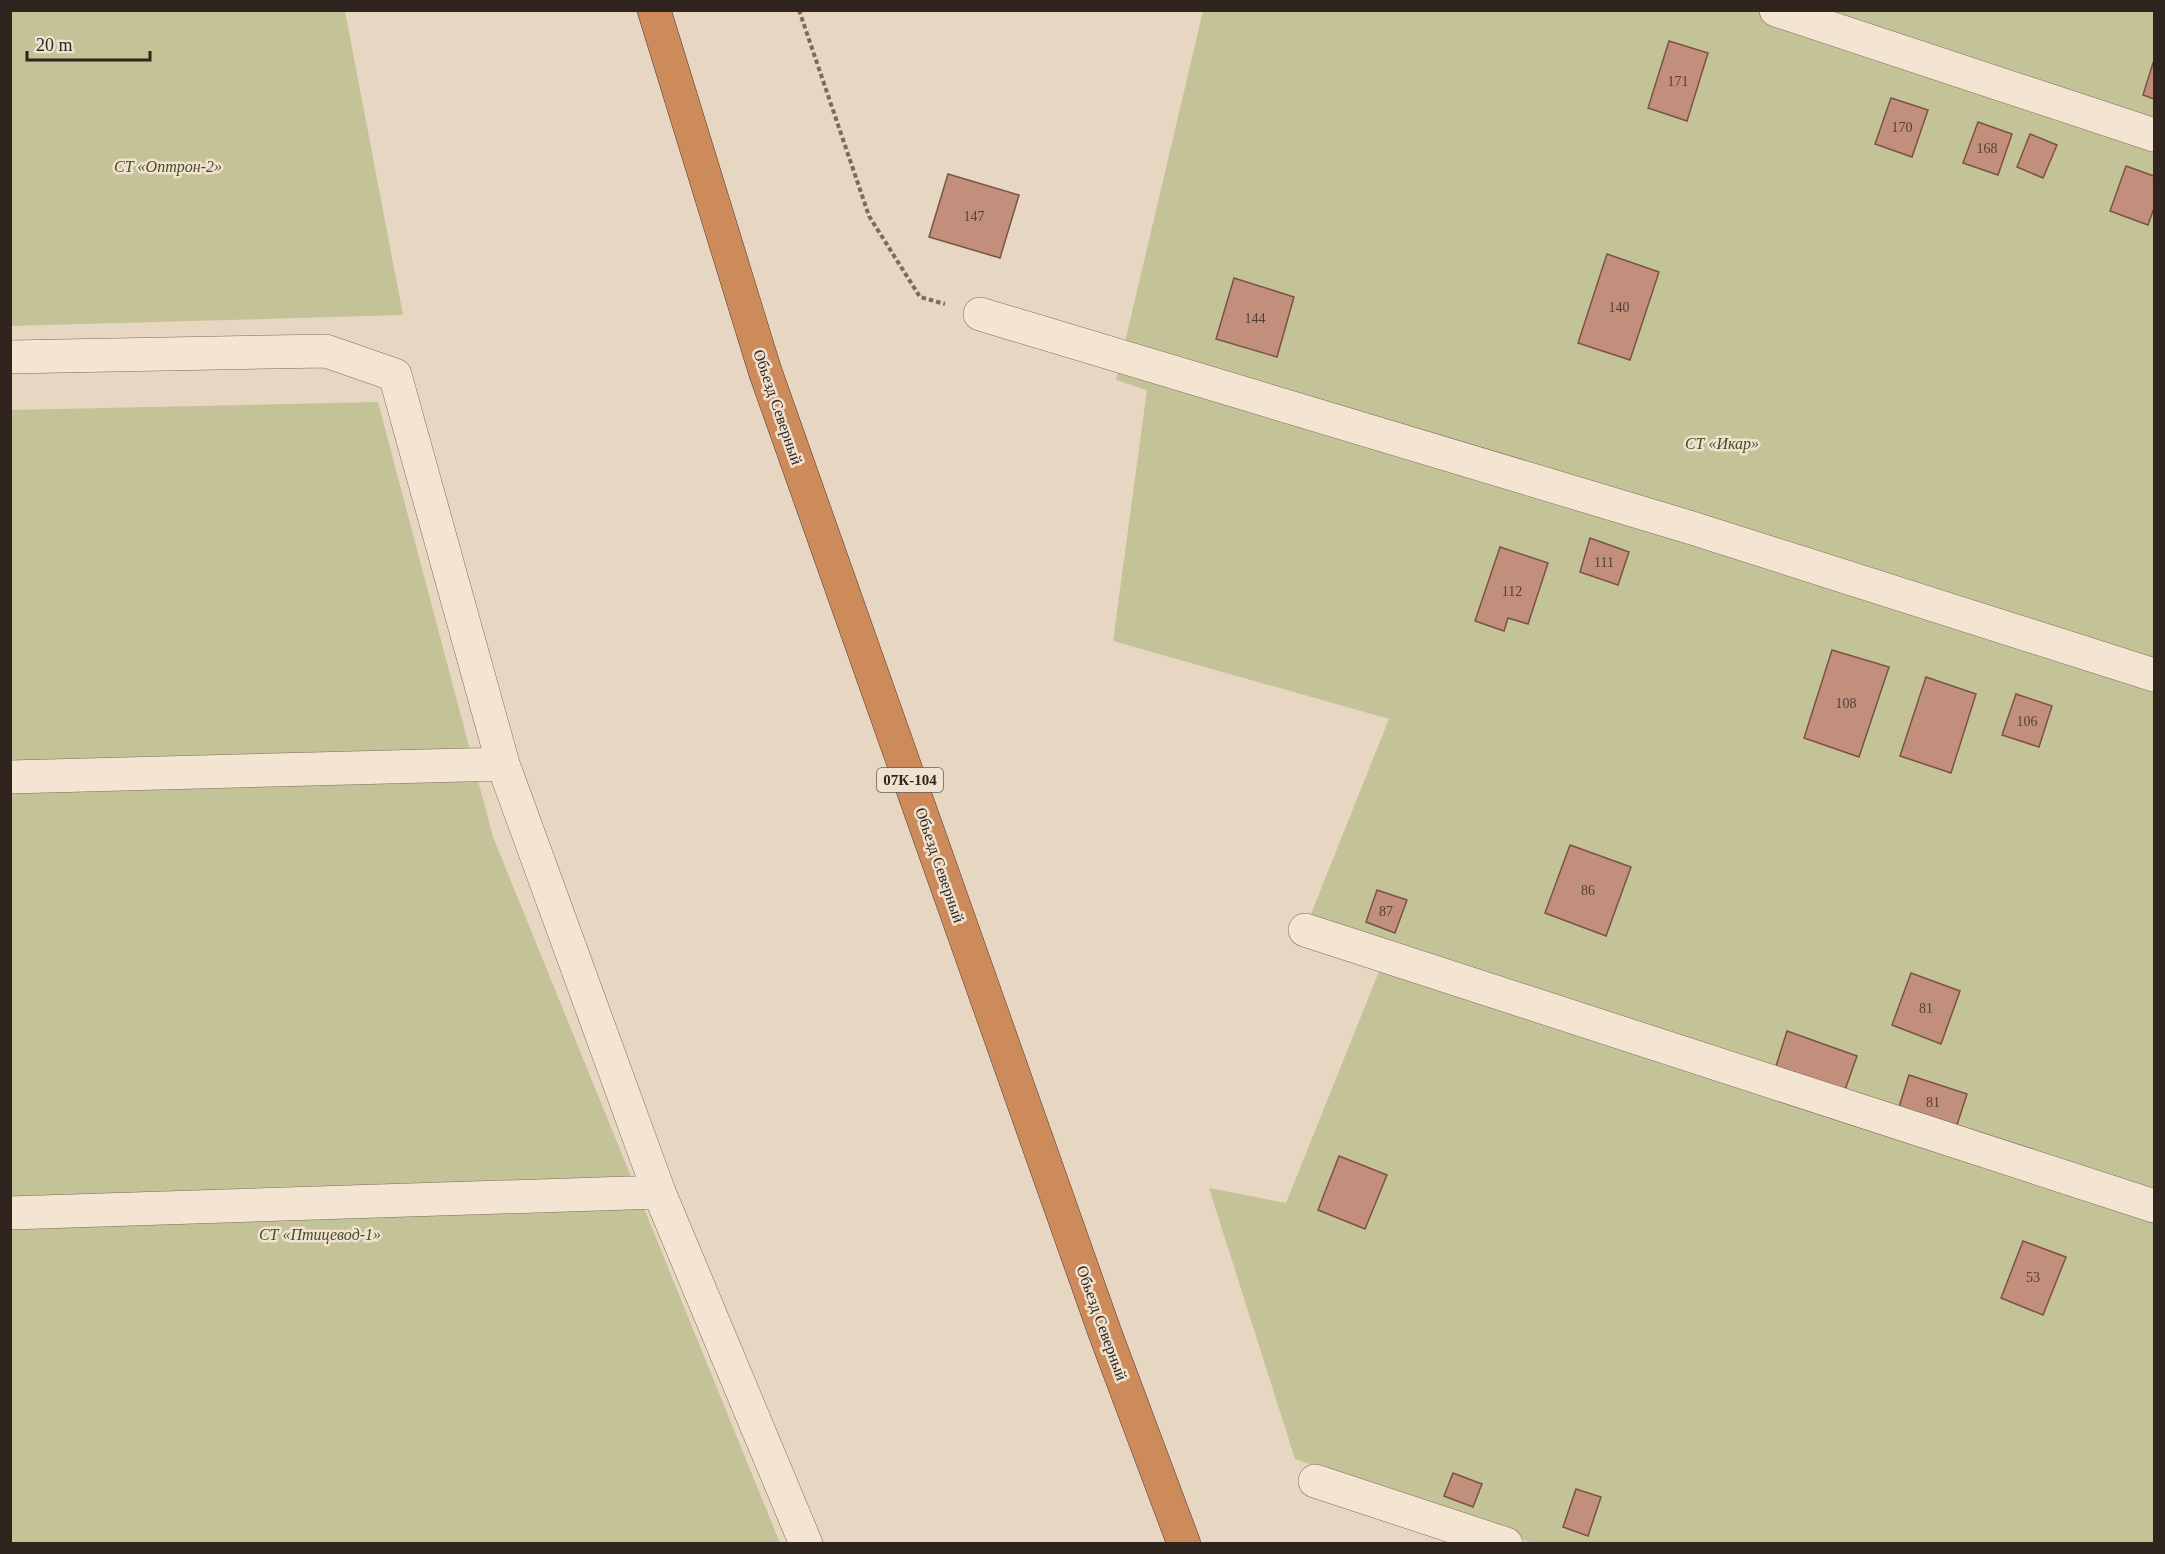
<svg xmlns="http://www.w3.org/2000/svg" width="2165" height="1554" viewBox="0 0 2165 1554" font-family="'Times New Roman',serif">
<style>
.green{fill:#c4c397}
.building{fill:#c18f7c;stroke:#7b5244;stroke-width:1.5}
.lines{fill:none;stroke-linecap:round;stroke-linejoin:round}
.minor-casing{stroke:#7f695b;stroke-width:34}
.highway-casing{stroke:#4d392f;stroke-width:34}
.path{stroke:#7f695b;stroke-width:4;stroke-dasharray:4.5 3;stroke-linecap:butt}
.minor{stroke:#f4e5d3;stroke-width:33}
.highway{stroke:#cd8b5c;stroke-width:33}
.labels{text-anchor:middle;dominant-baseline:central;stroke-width:5;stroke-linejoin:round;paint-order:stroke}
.number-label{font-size:14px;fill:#543f36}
.shield{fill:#f0e2d0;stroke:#6a5d53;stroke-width:1.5}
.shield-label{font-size:15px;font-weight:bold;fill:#30241e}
.park-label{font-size:16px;font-style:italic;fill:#474a27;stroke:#f0e2d0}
.street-label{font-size:16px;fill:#30241e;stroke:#f0e2d0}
</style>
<rect width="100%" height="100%" fill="#e7d7c2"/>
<!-- green -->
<path class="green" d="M10 11H345L403 315 11 326Z
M1203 11H2154V1543H1532L1295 1459 1209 1188 1286 1203 1384 959 1309 919 1389 719 1113 641 1147 390 1116 380Z
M378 402 493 837 780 1543H11L10 410Z"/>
<!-- building -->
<path class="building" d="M1669 41 1708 53 1687 121 1648 108Z
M2153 63 2154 64V99L2143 95Z
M1891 98 1928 110 1912 157 1875 144Z
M1978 122 2012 134 1998 175 1963 163Z
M2030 134 2057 145 2043 178 2017 167Z
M2126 166 2154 176V208L2148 225 2110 211Z
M948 174 1019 195 1000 258 929 237Z
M1607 254 1659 272 1630 360 1578 343Z
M1234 278 1294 297 1277 357 1216 339Z
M1590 538 1629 552 1618 585 1580 572Z
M1500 547 1548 563 1528 624 1508 618 1504 631 1475 621Z
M1832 650 1889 667 1859 757 1804 738Z
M1926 677 1976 694 1951 773 1900 756Z
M2016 694 2052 706 2039 747 2002 735Z
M1570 845 1631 867 1606 936 1545 913Z
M1377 890 1407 900 1395 933 1366 922Z
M1911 973 1960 991 1941 1044 1892 1025Z
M1787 1031 1857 1056 1845 1090 1776 1066Z
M1909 1075 1967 1094 1956 1128 1898 1110Z
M1339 1156 1387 1175 1365 1229 1318 1210Z
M2023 1241 2066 1257 2043 1315 2001 1298Z
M1453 1473 1482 1484 1473 1507 1444 1496Z
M1576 1489 1601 1497 1588 1536 1563 1527Z"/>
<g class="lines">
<!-- minor casing -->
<g class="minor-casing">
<path id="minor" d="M1776 10 2154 135
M980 314 1692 528 2154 675
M10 357 326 351 395 375 503 764 659 1192 806 1544
M10 777 503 764
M1305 930 2154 1206
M10 1213 659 1192
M1315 1481 1506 1544"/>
</g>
<!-- highway casing -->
<g class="highway-casing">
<path id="highway" d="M654 10 765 371 1105 1333 1184 1544"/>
</g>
<!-- path -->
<path class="path" d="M799 10 869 216 920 297 945 304"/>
<!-- minor -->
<use href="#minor" class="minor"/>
<!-- highway -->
<use href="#highway" class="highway"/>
</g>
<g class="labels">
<!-- number labels -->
<g class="number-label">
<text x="1678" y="81">171</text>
<text x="1902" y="127">170</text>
<text x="1987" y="148">168</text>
<text x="974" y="216">147</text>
<text x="1619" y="307">140</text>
<text x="1255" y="318">144</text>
<text x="1604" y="562">111</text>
<text x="1512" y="591">112</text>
<text x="1846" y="703">108</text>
<text x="2027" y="721">106</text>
<text x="1588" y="890">86</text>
<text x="1386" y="911">87</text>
<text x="1926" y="1008">81</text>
<text x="1933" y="1102">81</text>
<text x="2033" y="1277">53</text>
</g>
<!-- shield labels -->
<rect class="shield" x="877" y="768" width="66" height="24" rx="4.5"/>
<g class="shield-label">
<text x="910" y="780">07К-104</text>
</g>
<!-- park labels -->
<g class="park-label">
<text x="168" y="166">СТ «Оптрон-2»</text>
<text x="1722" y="443">СТ «Икар»</text>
<text x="320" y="1234">СТ «Птицевод-1»</text>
</g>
<!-- street labels -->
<g class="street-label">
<text transform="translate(778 407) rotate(71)">Обьезд Северный</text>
<text transform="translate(940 865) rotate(71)">Обьезд Северный</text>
<text transform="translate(1102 1323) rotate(70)">Обьезд Северный</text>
</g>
</g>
<!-- border -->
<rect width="2165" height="1554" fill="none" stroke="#30241e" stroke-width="24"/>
<!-- scale -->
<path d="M27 51v9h123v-9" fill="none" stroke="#30241e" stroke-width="3"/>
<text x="36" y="51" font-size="18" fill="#30241e" stroke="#f0e2d0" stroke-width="4.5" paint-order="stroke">20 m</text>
</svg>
